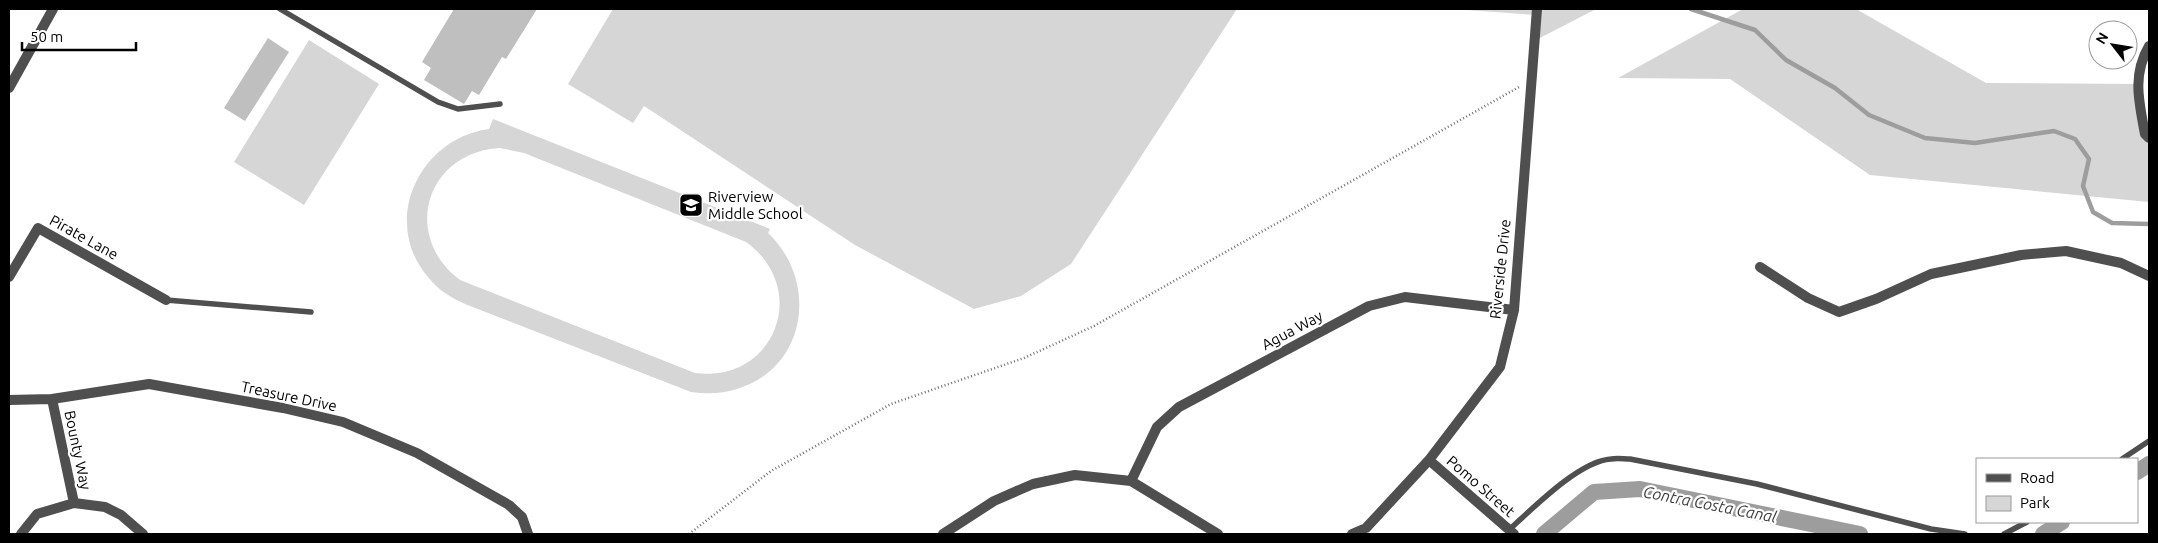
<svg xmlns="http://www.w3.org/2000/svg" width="2158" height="543" viewBox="0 0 2158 543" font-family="Ubuntu,sans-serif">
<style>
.green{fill:#d6d6d6;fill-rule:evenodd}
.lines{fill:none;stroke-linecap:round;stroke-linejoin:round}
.stream{stroke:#9d9d9d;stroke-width:4.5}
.canal{stroke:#9d9d9d;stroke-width:16}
.building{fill:#bfbfbf}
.path{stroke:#717171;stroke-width:2.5;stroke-dasharray:1 2.5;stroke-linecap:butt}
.service{stroke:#4f4f4f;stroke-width:5.5}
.minor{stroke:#4f4f4f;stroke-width:10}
.labels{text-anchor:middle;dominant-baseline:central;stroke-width:4.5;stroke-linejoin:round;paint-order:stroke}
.poi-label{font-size:15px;fill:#000;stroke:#fff;text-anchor:start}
.street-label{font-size:15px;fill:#000;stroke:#fff}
.water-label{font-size:16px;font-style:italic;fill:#3e3e3e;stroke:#fff}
</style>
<rect width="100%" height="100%" fill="#fff"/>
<!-- green -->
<path class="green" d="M613 9H1237L1071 264 1021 296 974 309 855 245 644 106 633 123 568 84Z
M1453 9H1596L1534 41 1536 15Z
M1743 9H1856L1986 83 2139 84 2149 138V202L1870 175 1730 79 1618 78Z
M309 40 379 84 304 205 234 162Z
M493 119 770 229 768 233C819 281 807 368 737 389 721 394 707 394 691 392L465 304C450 297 438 290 428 277 380 221 420 138 489 129ZM500 148 524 153 746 242C811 289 775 383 695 373L460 280C401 236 426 152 500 148Z"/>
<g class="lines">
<!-- stream -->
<path class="stream" d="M1691 9 1755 30 1786 60 1835 88 1869 115 1925 138 1975 143 2054 131 2075 139 2089 159 2083 186 2093 212 2112 223 2149 224"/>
<!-- canal -->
<path class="canal" d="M2137 472 2149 464
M1544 534 1594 492 1640 489 1860 534
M2043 534 2062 522"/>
</g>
<!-- building -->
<path class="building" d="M454 9H537L506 59 502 57 479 95 472 91 464 104 424 80 431 68 422 62Z
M268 38 289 52 245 121 224 108Z"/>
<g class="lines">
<!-- path -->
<path class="path" d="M689 534 771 471 891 404 1024 358 1094 326 1519 87"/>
<!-- service -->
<path class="service" d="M280 9 438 102 458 109 500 104
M166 300 311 312
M2122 459 2149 441
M1509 530C1532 509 1579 461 1611 459 1617 458 1624 459 1630 459L1757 484 1931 529 1965 534
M2004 534 2027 522"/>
<!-- minor -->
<path class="minor" d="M2149 46C2132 75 2139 102 2145 134L2149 138
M9 88 53 9
M1760 267 1808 298 1839 312 1876 299 1931 274 2021 255 2066 251 2121 263 2149 276
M9 277 38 228 166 300
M52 399 74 503
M9 400 52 399 149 384 283 408 343 422 417 453 509 505 522 517 528 534
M1429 460 1514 534
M1131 481 1157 427 1179 407 1369 306 1405 297 1514 310
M21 534 37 514 74 503 105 507 121 515 143 534
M943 534 994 501 1033 484 1075 475 1131 481 1218 534
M1352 534 1366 528 1429 460 1500 367 1514 310 1537 9"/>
</g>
<!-- icons -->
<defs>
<g id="school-square" transform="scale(1.25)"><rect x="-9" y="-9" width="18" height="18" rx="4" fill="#000" stroke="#fff"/><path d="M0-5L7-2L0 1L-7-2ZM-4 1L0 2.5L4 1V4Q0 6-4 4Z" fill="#fff"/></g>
</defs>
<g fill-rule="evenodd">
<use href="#school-square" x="691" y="205"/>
</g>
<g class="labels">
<!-- poi labels -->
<g class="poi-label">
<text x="708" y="196">Riverview<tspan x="708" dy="17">Middle School</tspan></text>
</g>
<!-- street labels -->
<g class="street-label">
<text transform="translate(84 237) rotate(29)">Pirate Lane</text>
<text transform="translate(1500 269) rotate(-84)">Riverside Drive</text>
<text transform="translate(1292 330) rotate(-28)">Agua Way</text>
<text transform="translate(289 396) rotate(12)">Treasure Drive</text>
<text transform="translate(78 450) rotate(78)">Bounty Way</text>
<text transform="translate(1481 486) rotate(41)">Pomo Street</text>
</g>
<!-- water labels -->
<g class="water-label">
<text transform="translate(1710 504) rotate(11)">Contra Costa Canal</text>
</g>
</g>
<!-- border -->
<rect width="2158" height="543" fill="none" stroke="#000000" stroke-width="20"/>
<!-- legend -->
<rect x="1976" y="458" width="162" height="65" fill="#ffffff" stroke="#999999"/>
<rect x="1986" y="474" width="25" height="8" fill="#4f4f4f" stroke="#999999"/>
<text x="2020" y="483" font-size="15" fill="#000000">Road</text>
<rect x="1986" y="496" width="25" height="15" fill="#d6d6d6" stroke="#999999"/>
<text x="2020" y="508" font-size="15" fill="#000000">Park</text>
<!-- north arrow -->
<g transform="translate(2113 45) rotate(301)"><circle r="24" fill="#ffffff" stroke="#999999"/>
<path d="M0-4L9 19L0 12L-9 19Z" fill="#000000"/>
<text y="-8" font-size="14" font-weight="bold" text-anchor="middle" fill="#000000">N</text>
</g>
<!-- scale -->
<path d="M22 42v8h114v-8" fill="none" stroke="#000000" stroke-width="2.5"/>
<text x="30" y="42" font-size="15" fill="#000000" stroke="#ffffff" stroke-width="4" paint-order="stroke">50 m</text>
</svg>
